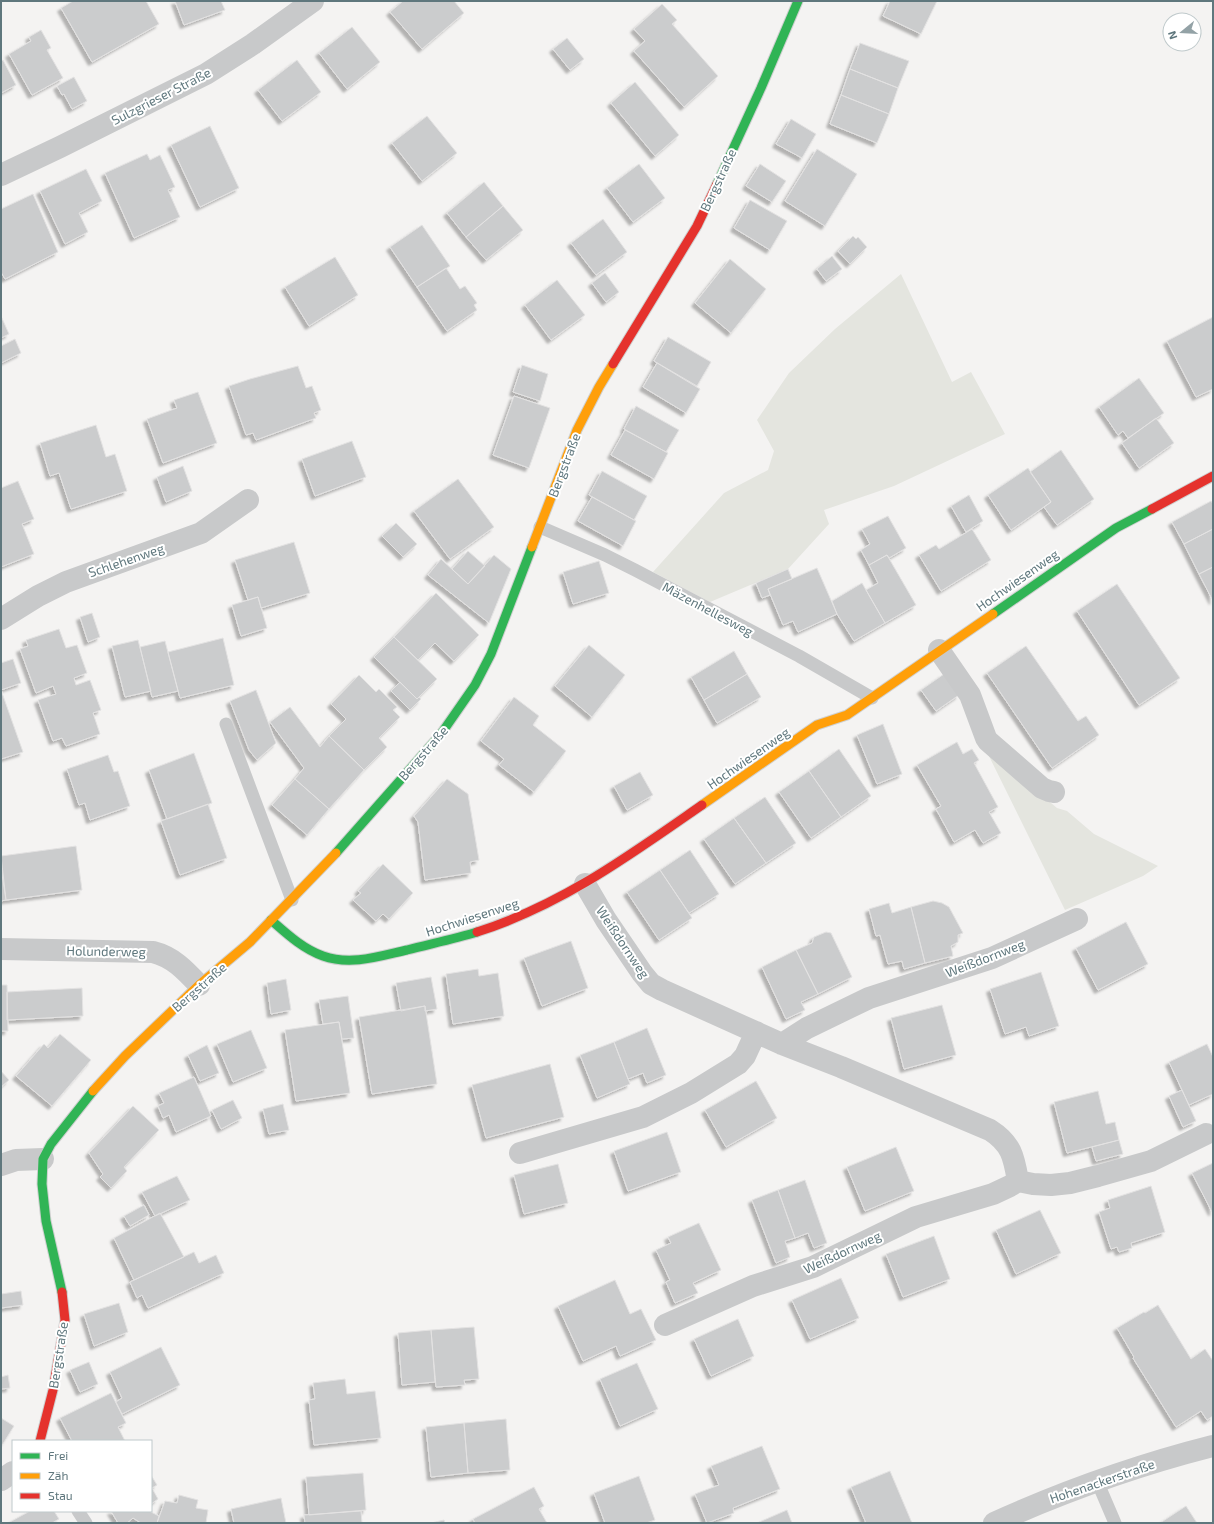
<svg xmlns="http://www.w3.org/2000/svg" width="1214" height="1524" viewBox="0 0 1214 1524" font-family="'Exo 2',sans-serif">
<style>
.green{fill:#e4e5df}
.building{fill:#cbcccd;stroke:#e3e2e2;filter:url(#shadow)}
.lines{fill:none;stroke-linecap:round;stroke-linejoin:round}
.fast-casing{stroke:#cfd0d0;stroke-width:11}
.slow-casing{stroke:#cfd0d0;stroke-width:11}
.jam-casing{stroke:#cfd0d0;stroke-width:11}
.lane{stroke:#c8c9ca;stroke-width:13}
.street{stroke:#c8c9ca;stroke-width:22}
.fast{stroke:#30b455;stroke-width:9}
.slow{stroke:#ff9f0a;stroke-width:9}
.jam{stroke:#e5322d;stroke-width:9}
.labels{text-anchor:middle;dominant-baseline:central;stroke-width:4;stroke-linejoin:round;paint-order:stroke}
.street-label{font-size:13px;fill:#5f777d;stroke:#fff}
</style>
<defs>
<filter id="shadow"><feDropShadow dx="-3.5" dy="3.5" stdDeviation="1" flood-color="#0004"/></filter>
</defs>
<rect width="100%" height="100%" fill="#f4f3f2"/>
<!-- green -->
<path class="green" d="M901 274 952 382 971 372 1005 434 894 486 824 510 829 524 788 569 710 602 653 572 724 493 768 470 774 451 757 420 789 373 835 329Z
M985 748 1057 808 1067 811 1094 834 1158 866 1143 876 1065 910Z"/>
<!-- building -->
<path class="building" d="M73 1H146L159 24 92 62 61 8Z
M175 1H221L225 10 184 25Z
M403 1H454L464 13 422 49 390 12Z
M890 1H937L921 34 883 16Z
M662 4 677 20 672 24 718 76 684 107 634 51 645 41 634 29Z
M352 27 380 62 347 89 319 53Z
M41 30 51 48 47 50 63 78 32 95 9 54 31 41 29 37Z
M567 38 584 59 570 70 553 49Z
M860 43 909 61 898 88 850 69Z
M3 60 16 85 1 93V61Z
M297 60 321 92 282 121 258 90Z
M850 69 898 88 889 114 841 95Z
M74 77 87 101 72 109 64 94 62 95 57 86Z
M635 82 679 135 655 156 611 103Z
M841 95 889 114 877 143 830 124Z
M427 116 457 153 422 181 392 143Z
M791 119 816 134 802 158 776 144Z
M210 126 239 188 200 207 171 145Z
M817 149 857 174 825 226 785 201Z
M147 154 150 160 160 155 175 187 168 190 180 217 134 238 105 173Z
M639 164 665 198 633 222 607 188Z
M760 164 786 181 772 202 746 186Z
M86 169 102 201 79 213 88 232 65 244 40 191Z
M484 182 503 206 466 237 447 213Z
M33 194 58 252 5 279 1 272V209Z
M750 200 787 221 770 250 734 228Z
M503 206 523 230 486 260 466 237Z
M603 219 627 252 596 275 571 243Z
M422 225 450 266 417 287 390 247Z
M853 236 856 239 858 237 867 247 850 264 838 251Z
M832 256 842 269 826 281 817 269Z
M335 257 358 295 309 326 285 287Z
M730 259 766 289 731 333 695 303Z
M446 268 460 289 465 286 477 303 474 305 477 310 447 331 417 287Z
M605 273 619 292 606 302 592 283Z
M557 280 585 315 551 340 525 305Z
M1 316 9 334 1 338Z
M1213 317V389L1196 397 1167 341Z
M668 337 711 362 697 386 654 361Z
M15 339 21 353 1 363V346Z
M657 363 700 389 686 413 643 387Z
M522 365 548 374 540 401 513 392Z
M298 366 306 388 312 386 321 410 314 413 316 418 256 440 253 433 246 435 229 386 250 379Z
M1139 378 1164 413 1128 438 1123 431 1118 435 1099 407Z
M198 392 217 443 163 463 147 419 177 408 174 400Z
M514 396 550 408 529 468 493 455Z
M636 406 679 430 666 452 624 429Z
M1156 418 1174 443 1139 468 1122 443Z
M96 425 106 457 115 454 127 491 71 509 59 473 50 476 40 443Z
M625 430 668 453 654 479 611 455Z
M352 441 366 477 315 496 302 459Z
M1061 450 1094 499 1057 525 1044 507 1051 502 1030 472Z
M183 466 192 491 166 502 157 477Z
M1028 468 1051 502 1011 530 988 495Z
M602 471 647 496 634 520 589 495Z
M458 479 494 527 450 559 414 511Z
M18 481 34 519 22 524 34 554 1 567V488Z
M969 495 983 521 966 532 951 506Z
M592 497 636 521 623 546 578 521Z
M1211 501 1213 504V529L1184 544 1172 522Z
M888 516 906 548 889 558 887 555 869 565 861 550 870 544 862 529Z
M396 523 417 544 403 557 382 536Z
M972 529 991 560 941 591 919 555 936 545 939 549Z
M1213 529V567L1199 574 1184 544Z
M294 542 310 593 261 608 258 597 248 600 235 560Z
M468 551 485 566 468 584 452 569Z
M494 555 511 569 489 623 428 575 441 559 468 584Z
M887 555 916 605 885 623 866 590 878 583 869 565Z
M599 561 609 593 573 604 563 572Z
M1213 567V601L1199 574Z
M817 568 837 614 798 632 793 621 783 625 768 589Z
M788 569 792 579 768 589 770 595 762 598 756 583Z
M862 583 885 623 854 641 837 614 832 601Z
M1117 584 1180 678 1139 705 1077 611Z
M436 593 479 635 454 661 435 643 418 660 394 637Z
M258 597 267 628 241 636 232 605Z
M92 613 100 637 88 642 80 617Z
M59 629 66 648 77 645 87 673 74 678 76 685 90 680 101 710 93 713 100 734 66 746 62 738 53 741 38 700 56 694 53 686 36 693 20 649 28 646 26 640Z
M394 637 437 679 417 699 374 657Z
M223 638 234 685 180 698 168 652Z
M138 640 151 691 125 697 112 646Z
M165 641 178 691 152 697 140 647Z
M589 645 625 675 592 717 555 686Z
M1026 646 1078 721 1086 716 1099 735 1052 768 987 673Z
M734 651 747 674 704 700 691 677Z
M13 659 21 683 1 690V663Z
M747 674 761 697 717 723 704 700Z
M944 674 959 695 936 711 921 690Z
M359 675 376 692 379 689 397 707 393 710 400 717 379 738 387 747 364 770 329 736 346 719 331 704Z
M400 682 417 699 419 697 421 699 410 710 391 691Z
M1 690 23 752 1 759Z
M256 690 276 743 257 760 249 750 230 701Z
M514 697 539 716 533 725 566 751 534 792 499 765 504 759 481 741Z
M290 707 320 747 329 736 364 770 329 809 295 779 304 768 270 722Z
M883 724 902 774 877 784 857 735Z
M957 742 963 754 972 749 979 760 974 763 998 807 989 812 1001 833 983 843 975 830 954 842 936 809 941 806 917 765Z
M839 749 871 796 841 817 809 771Z
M194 753 212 803 167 819 149 770Z
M108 755 114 772 118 771 130 806 90 820 85 803 79 805 67 769Z
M809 771 841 817 811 838 779 792Z
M640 772 653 795 627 810 614 786Z
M295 779 329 809 307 835 272 805Z
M447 779 468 794 479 860 470 862 471 873 425 880 418 822 414 816Z
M765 797 796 843 766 863 734 818Z
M208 804 227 858 180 875 161 821Z
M734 818 766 863 735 884 704 839Z
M76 846 82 890 6 900 1 856Z
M690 850 719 894 689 913 660 870Z
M383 864 413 893 389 919 383 914 376 921 353 900 361 893 358 891Z
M1 868 6 900 1 901Z
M660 870 692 918 659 940 627 892Z
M933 901 942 903 949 907 963 933 958 935V942L951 946 953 956 925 963 911 907Z
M889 903 892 913 911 907 925 963 904 969 902 961 888 964 880 935 876 936 869 909Z
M1126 922 1148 964 1098 990 1076 948Z
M826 932 831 933 852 977 818 994 796 950 812 943 814 937Z
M571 941 588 988 542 1006 524 958Z
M796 950 818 994 801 1002 805 1010 786 1019 762 967Z
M478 969 479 976 498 973 504 1016 453 1024 446 974Z
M1041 972 1059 1026 1029 1036 1026 1027 1005 1034 990 989Z
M431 977 437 1009 425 1011V1006L401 1011 396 983Z
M286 979 291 1010 271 1014 267 983Z
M1 985H7L8 1031H1Z
M82 988 83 1016 7 1020V992Z
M348 996 354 1038 342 1039 339 1022 323 1024 319 1000Z
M942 1005 956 1055 904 1069 891 1018Z
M425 1006 437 1084 372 1094 359 1017Z
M339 1022 350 1093 296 1101 285 1030Z
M647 1028 666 1075 647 1083 643 1073 628 1079 614 1042Z
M251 1030 267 1068 233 1082 217 1044Z
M60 1034 91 1060 52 1106 16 1076 44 1044 48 1048Z
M614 1042 630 1084 597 1098 580 1055Z
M1207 1044 1213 1057V1094L1189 1105 1169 1062Z
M207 1045 219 1073 200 1081 188 1055Z
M550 1064 564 1117 486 1138 472 1085Z
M1 1071 9 1080 1 1087Z
M194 1077 211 1116 176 1132 169 1115 163 1118 158 1106 164 1103 159 1093Z
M756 1081 777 1118 726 1147 705 1110Z
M1182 1090 1196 1121 1183 1127 1169 1096Z
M1098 1091 1106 1124 1115 1122 1119 1140 1067 1153 1054 1102Z
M233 1100 242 1118 221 1129 212 1110Z
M283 1104 289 1130 269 1134 263 1109Z
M133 1106 159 1130 124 1167 127 1171 111 1188 100 1177 103 1174 89 1153Z
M667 1132 681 1172 628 1191 614 1151Z
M1119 1140 1123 1154 1096 1161 1092 1147Z
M896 1147 914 1191 865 1211 847 1167Z
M1213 1163V1212H1212L1192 1173Z
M558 1164 568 1203 524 1214 514 1175Z
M177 1176 190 1200 155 1216 142 1192Z
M805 1180 827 1243 814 1248 808 1233 795 1238 778 1190Z
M1151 1186 1165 1232 1131 1243 1132 1248 1119 1252 1117 1247 1111 1249 1099 1212 1110 1208 1108 1200Z
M778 1190 795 1238 785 1241 790 1257 776 1263 752 1200Z
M144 1205 149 1215 130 1226 124 1216Z
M1040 1210 1061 1253 1016 1274 996 1230Z
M160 1213 184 1257 134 1280 114 1238Z
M699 1223 721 1270 693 1283 698 1293 675 1303 666 1282 670 1280 656 1250 671 1243 668 1237Z
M934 1236 950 1279 903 1297 886 1254Z
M194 1252 199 1263 216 1255 224 1273 148 1308 142 1295 137 1298 130 1282Z
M841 1278 859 1318 810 1339 792 1300Z
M615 1280 630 1314 641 1309 656 1340 620 1356 616 1346 583 1361 558 1306Z
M21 1291 23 1305 1 1308V1294Z
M119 1303 128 1332 94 1346 84 1314Z
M1158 1305 1191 1359 1205 1349 1213 1361V1416L1207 1420 1201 1411 1176 1427 1133 1358 1134 1357 1117 1328 1144 1312 1145 1313Z
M738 1319 754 1356 711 1376 694 1339Z
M474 1327 479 1379 464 1380 465 1385 436 1387 431 1330Z
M431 1330 435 1382 402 1385 398 1333Z
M161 1347 180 1385 122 1414 116 1402 122 1398 110 1372Z
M89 1362 98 1384 80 1392 70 1370Z
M637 1363 658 1409 620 1426 600 1379Z
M8 1375 10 1388 1 1389V1377Z
M345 1379 347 1394 375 1391 381 1438 314 1445 309 1400 315 1399 313 1383Z
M111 1393 126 1423 118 1427 125 1441H72L60 1418Z
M1 1418 14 1426 1 1447Z
M506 1419 510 1470 468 1473 464 1423Z
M464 1423 468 1473 431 1477 426 1427Z
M762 1446 780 1489 733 1508 734 1513 707 1523 695 1494 719 1485 711 1466Z
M890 1471 912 1523H866L851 1487Z
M363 1473 366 1510 309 1515 306 1477Z
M151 1475 157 1485 152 1488 158 1499 151 1504Z
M639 1476 655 1520 646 1523H605L594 1493Z
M534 1487 544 1506 539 1509 547 1523H475L473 1519Z
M179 1495 198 1500 196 1508 208 1510 206 1523H157L165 1501 177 1503Z
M281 1498 286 1523H234L231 1509Z
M1186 1506 1197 1523H1160Z
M787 1510 792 1523H757Z
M30 1511H54L59 1519 52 1523H8Z
M111 1511H149L159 1516 157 1523H141L133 1518 127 1523H118Z
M361 1511 362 1523H305L304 1515Z
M444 1520 445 1523H431Z"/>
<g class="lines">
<!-- fast casing -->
<g class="fast-casing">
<path id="fast" d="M717 184 761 88 798 1
M993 614 1116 528 1152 509
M336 853 441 734 475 685 491 654 532 547
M271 920C287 934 303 949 323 956 351 966 380 956 407 950 430 944 454 939 477 932
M62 1292 46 1221 42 1184 43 1159 51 1144 93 1091"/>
</g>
<!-- slow casing -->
<g class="slow-casing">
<path id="slow" d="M532 547 577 430 599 387 613 364
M702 805 817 725 847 715 993 614
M93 1091 125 1056 199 985 250 942 336 853"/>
</g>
<!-- jam casing -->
<g class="jam-casing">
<path id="jam" d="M613 364 697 226 717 184
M1152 509 1213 476
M477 932C562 905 630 855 702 805
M40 1441 53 1390 65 1320 62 1292"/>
</g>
<!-- lane -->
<path class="lane" d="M540 527 605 555 635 570 799 656 872 698
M226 724 292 900
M1097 1481 1115 1523
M78 1511 86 1523"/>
<!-- street -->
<path class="street" d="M1 175 60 147 206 74 253 44 313 1
M1 619 38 596 66 582 201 533 248 500
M939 650 970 695 986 738 988 741 1042 788 1049 791 1054 792
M585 884 606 920 642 973 651 984 662 990 782 1044 841 1067 990 1130C1012 1144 1014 1158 1018 1181
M1 949 153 952C173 957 185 970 199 985
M782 1044 807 1028 869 998 992 958 1077 919
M520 1153 643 1117 691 1093 738 1064 745 1056 756 1032
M1 1165 16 1160 43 1159
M665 1325 753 1286 813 1267 916 1217 993 1194 1010 1186 1018 1181 1033 1184 1051 1185 1070 1183 1098 1176 1151 1161 1206 1134
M1 1480 13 1472
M994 1523C1065 1491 1138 1465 1213 1446"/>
<!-- fast -->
<use href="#fast" class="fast"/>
<!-- slow -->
<use href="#slow" class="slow"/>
<!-- jam -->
<use href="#jam" class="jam"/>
</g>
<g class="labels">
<!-- street labels -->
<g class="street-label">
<text transform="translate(161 96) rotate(-27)">Sulzgrieser Straße</text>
<text transform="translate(718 180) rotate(-65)">Bergstraße</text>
<text transform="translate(564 465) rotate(-69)">Bergstraße</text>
<text transform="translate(126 560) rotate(-19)">Schlehenweg</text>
<text transform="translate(1017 580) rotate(-35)">Hochwiesenweg</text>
<text transform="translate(708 609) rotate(28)">Mäzenhellesweg</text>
<text transform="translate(423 753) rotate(-49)">Bergstraße</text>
<text transform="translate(748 758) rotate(-35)">Hochwiesenweg</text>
<text transform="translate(472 917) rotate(-18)">Hochwiesenweg</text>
<text transform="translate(623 942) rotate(56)">Weißdornweg</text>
<text transform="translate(106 951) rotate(1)">Holunderweg</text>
<text transform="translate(985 958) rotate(-21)">Weißdornweg</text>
<text transform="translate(199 987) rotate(-41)">Bergstraße</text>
<text transform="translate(842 1252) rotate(-25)">Weißdornweg</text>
<text transform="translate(58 1355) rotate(-81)">Bergstraße</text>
<text transform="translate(1102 1481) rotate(-19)">Hohenackerstraße</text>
</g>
</g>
<!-- border -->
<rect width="1214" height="1524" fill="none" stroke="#5f777d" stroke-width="4"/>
<!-- legend -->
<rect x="12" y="1440" width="140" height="72" fill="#ffffff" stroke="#bfc9cb"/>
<rect x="20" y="1453" width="20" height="6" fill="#30b455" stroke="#bfc9cb"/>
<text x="48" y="1460" font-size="12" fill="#5f777d">Frei</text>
<rect x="20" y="1473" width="20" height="6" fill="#ff9f0a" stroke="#bfc9cb"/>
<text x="48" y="1480" font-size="12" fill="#5f777d">Zäh</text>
<rect x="20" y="1493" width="20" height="6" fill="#e5322d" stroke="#bfc9cb"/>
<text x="48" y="1500" font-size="12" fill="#5f777d">Stau</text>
<!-- north arrow -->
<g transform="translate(1182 32) rotate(252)"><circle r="19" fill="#ffffff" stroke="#bfc9cb"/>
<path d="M0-3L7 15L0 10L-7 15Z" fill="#93a2a6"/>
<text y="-6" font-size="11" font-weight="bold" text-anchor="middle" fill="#5f777d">N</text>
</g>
</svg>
